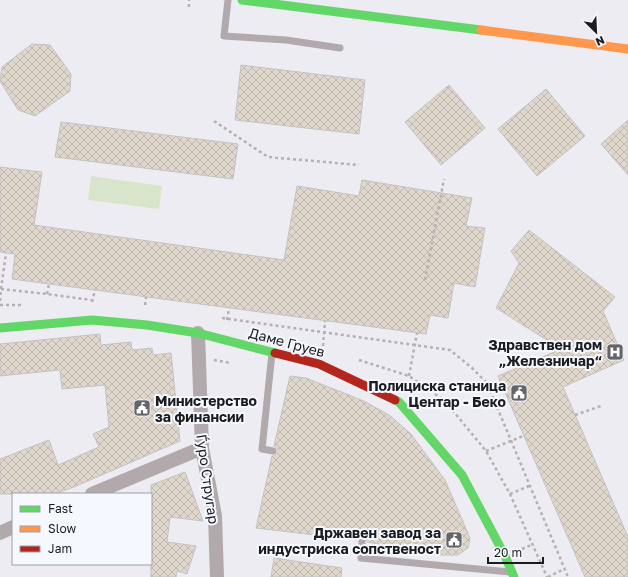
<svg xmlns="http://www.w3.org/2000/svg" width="628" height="577" viewBox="0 0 628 577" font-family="'Golos Text',sans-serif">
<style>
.green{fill:#d9e5ca}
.building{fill:url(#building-cross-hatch);stroke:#c3c2c3}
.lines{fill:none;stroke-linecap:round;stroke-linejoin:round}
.path{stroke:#b6b0b5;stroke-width:2.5;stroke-dasharray:3 3;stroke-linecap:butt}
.lane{stroke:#b1a9ac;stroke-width:7}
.street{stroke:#b1a9ac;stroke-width:14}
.fast{stroke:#63d668;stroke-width:9}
.slow{stroke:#ff974d;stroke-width:9}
.jam{stroke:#b3261e;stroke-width:9}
.labels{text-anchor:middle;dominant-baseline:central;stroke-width:4;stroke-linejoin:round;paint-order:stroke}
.street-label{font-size:14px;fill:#1b1c20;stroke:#f6f8ff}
.poi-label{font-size:14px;font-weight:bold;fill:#1b1c20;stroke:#f6f8ff;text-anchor:end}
</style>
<defs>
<pattern id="building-cross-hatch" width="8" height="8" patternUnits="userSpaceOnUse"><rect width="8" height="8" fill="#dfd7cc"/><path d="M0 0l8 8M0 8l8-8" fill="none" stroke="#bfb8af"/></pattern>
</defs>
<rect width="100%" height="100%" fill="#ececf2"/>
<!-- green -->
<path class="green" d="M91 176 162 186 159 209 88 200Z"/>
<!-- building -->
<path class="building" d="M32 44 50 45 71 74 70 91 35 116 18 110 0 81 2 67Z
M241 65 365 80 359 134 235 120Z
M449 85 485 128 441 165 405 122Z
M546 89 585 136 537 176 498 129Z
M628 120V175L601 144Z
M61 122 238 144 233 179 55 157Z
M0 167 42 172 34 225 284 260 297 186 359 196 362 180 472 198 466 226 485 228 475 287 454 283 448 318 430 315 426 334 12 279 15 254 0 252Z
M529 230 615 297 603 311 624 360 563 387 628 537V577H585L498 376 561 349 496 308 519 263 511 251Z
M100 334 101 345 131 342 132 350 152 348 153 355 171 353 180 441 74 487 54 494H0V459L49 440 58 465 99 447 93 434 109 427 105 385 62 389 60 370 0 376V344Z
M290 376 306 378 364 401 389 415 411 434 445 480 470 538 468 548 458 555H440L367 542 366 538 363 536 359 537 357 540 256 528 272 456H275L278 452V449L274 446Z
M185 472 203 521 170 517 167 542 196 546 187 574 177 571 176 577H151V485Z
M274 558 342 568 341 577H271Z"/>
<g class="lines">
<!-- path -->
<path class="path" d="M189 7V0
M214 121 268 157 359 165
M425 280 444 179
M1 289 6 253
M47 294 49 284
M0 301 1 289 47 294 91 300
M92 302 95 290
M0 305H23
M145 305 146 297
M222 318 450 350 472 368 487 383 568 577
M227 320 229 308
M323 346 325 321
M214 360 231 363
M359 360 409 376 445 401 486 451 510 494 547 577
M409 376 417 333
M575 415 601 406
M486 451 523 436
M510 494 529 486
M522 549 533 544
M548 577 564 569"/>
<!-- lane -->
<path class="lane" d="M228 0 224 36 286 40 340 48
M272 353 262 449 273 451
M362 541 361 558 510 572"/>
<!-- street -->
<path class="street" d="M198 333 202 448 215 516 217 577
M92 494 202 448
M0 533 13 527"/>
<!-- fast -->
<path class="fast" d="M242 0 481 30
M0 328 92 320 147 325 198 333 275 353
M395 400 399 402 462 475 505 556 514 577"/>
<!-- slow -->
<path class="slow" d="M481 30 628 49"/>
<!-- jam -->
<path class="jam" d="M275 353 319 364 395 400"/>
</g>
<!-- icons -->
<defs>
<g id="hospital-square" transform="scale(0.9)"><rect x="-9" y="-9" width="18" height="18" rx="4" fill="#64656a" stroke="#f6f8ff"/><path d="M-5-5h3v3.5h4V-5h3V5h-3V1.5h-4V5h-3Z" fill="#fff"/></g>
<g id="civic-square" transform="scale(0.9)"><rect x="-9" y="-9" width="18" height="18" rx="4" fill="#64656a" stroke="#f6f8ff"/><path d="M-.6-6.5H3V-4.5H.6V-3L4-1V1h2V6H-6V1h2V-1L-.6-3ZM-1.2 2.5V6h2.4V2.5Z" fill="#fff"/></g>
</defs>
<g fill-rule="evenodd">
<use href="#hospital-square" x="615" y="352"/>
<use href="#civic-square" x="519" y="393"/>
<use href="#civic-square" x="142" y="408"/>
<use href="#civic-square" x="454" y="540"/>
</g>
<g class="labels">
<!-- street labels -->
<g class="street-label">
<text transform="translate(287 342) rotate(15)">Даме Груев</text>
<text transform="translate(208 479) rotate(82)">Ѓуро Стругар</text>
</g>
<!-- poi labels -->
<g class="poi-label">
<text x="602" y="344">Здравствен дом<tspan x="602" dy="16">„Железничар“</tspan></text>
<text x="506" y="385">Полициска станица<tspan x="506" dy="16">Центар - Беко</tspan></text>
<text x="155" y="400" text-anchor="start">Министерство<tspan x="155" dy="16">за финансии</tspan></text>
<text x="441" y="532">Државен завод за<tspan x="441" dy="16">индустриска сопственост</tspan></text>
</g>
</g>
<!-- legend -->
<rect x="12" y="493" width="140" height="72" fill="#f6f8ff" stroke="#9ea0a6"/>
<rect x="20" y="506" width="20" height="6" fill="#63d668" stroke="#9ea0a6"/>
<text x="48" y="513" font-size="12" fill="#1b1c20">Fast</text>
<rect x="20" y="526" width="20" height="6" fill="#ff974d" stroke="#9ea0a6"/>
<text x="48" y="533" font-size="12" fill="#1b1c20">Slow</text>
<rect x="20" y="546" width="20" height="6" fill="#b3261e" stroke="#9ea0a6"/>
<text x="48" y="553" font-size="12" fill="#1b1c20">Jam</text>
<!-- north arrow -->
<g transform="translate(596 32) rotate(156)" stroke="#f6f8ff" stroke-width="3" paint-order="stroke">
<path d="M0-3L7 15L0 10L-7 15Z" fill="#1b1c20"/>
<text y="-6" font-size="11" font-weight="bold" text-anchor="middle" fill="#1b1c20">N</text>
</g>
<!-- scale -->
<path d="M488 557v6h55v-6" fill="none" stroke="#1b1c20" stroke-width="2"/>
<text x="494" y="557" font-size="12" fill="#1b1c20" stroke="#f6f8ff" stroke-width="3" paint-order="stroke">20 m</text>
</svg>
